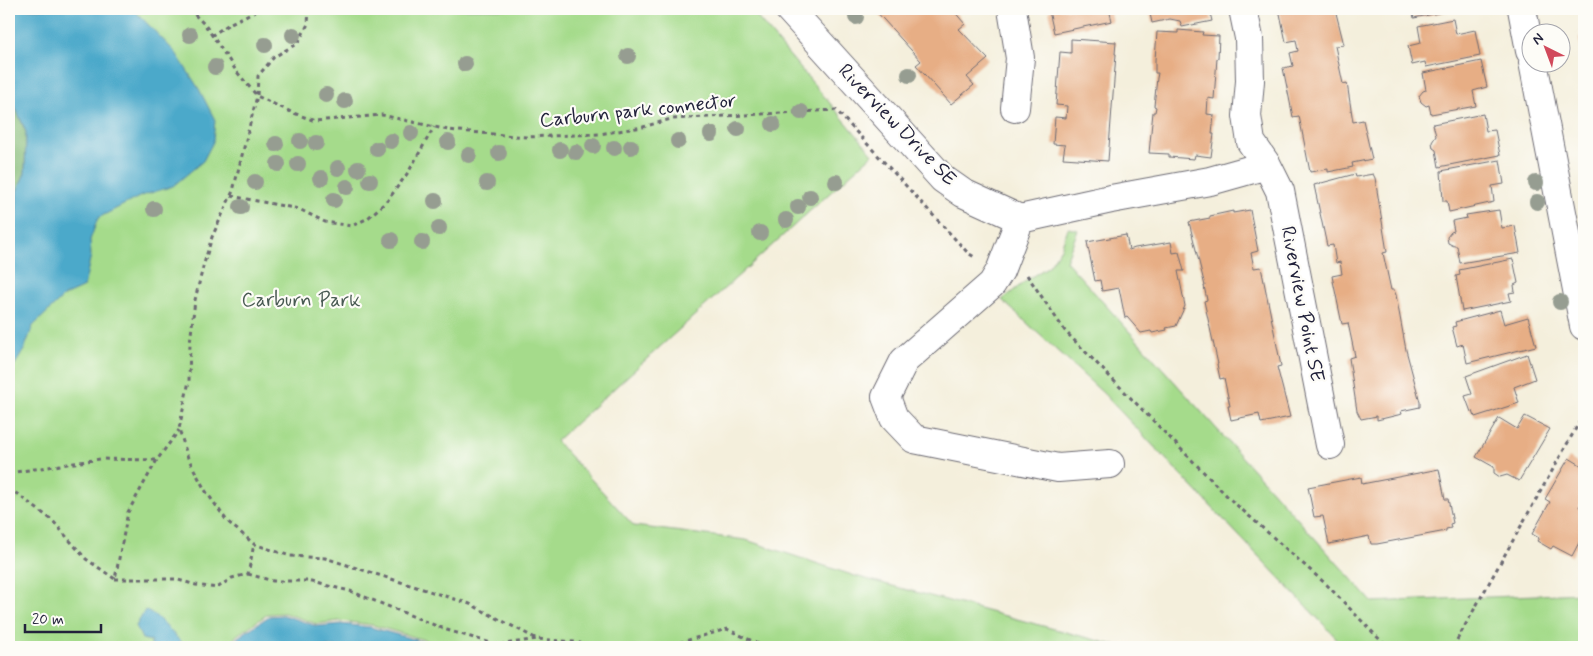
<svg xmlns="http://www.w3.org/2000/svg" width="1593" height="656" viewBox="0 0 1593 656" font-family="Mynerve,sans-serif">
<style>
.green{fill:#a5db8b;stroke:#647e63}
.forest{fill:#84bb77;stroke:#536e59}
.water{fill:#4ca9ca;stroke:#376682}
.building{fill:#e7ae85}
.lines{fill:none;stroke-linecap:round;stroke-linejoin:round}
.minor-casing{stroke:#6c6a73;stroke-width:30}
.path{stroke:#6c6a73;stroke-width:3;stroke-dasharray:4 4;stroke-linecap:butt}
.minor{stroke:#fff;stroke-width:28}
.tree{fill:#969d91}
.labels{text-anchor:middle;dominant-baseline:central;stroke-width:4.5;stroke-linejoin:round;paint-order:stroke}
.street-label{font-size:20px;fill:#22223b;stroke:#fdfcf7}
.park-label{font-size:20px;fill:#495a53;stroke:#fdfcf7}
</style>
<rect width="100%" height="100%" fill="#fdfcf7"/>
<filter id="ink" filterUnits="userSpaceOnUse"><feTurbulence type="fractalNoise" baseFrequency=".02" numOctaves="2"/><feDisplacementMap in="SourceGraphic" scale="10" xChannelSelector="R" yChannelSelector="G"/><feConvolveMatrix kernelMatrix="1 2 1 2 8 2 1 2 1" color-interpolation-filters="sRGB"/></filter>
<filter id="wash" filterUnits="userSpaceOnUse"><feTurbulence type="fractalNoise" baseFrequency=".0096" numOctaves="4" result="noise"/><feDisplacementMap in="SourceGraphic" scale="20" xChannelSelector="R" yChannelSelector="G"/><feGaussianBlur stdDeviation="1.12" result="paint"/><feColorMatrix in="noise" values="0 0 0 0 0 0 0 0 0 0 0 0 0 0 0 0 0 1.4 0 .05"/><feComposite in="paint" operator="in"/></filter>
<g filter="url(#wash)">
<rect width="100%" height="100%" fill="#f4efdc"/>
<!-- green -->
<path class="green" d="M9 9H750L873 154 556 441 634 526 746 540 855 576 1122 647H449L372 625 340 621 317 624 284 613 268 614 237 635 228 647H9Z
M1068 228 1078 230 1066 261 1372 602 1584 593V647H1345L1103 393 1002 300 1028 279 1049 266 1061 248Z"/>
<!-- forest -->
<path class="forest" d="M9 92 26 132 25 173 17 191 16 217 9 248Z"/>
<!-- water -->
<path class="water" d="M9 9H133L176 53 199 89 215 120 213 142 203 161 173 186 141 196 98 218 90 240 91 255 84 287 64 296 33 326 24 350 9 374V248L16 217 17 191 25 173 26 132 9 92Z
M145 610 157 617 186 647H151V641L142 639 136 626Z
M283 615 317 626 341 624 370 627 442 647H227L232 644 238 637 269 616Z"/>
<g id="blocks">
<!-- building -->
<path class="building" d="M874 9H952L965 24 959 29 988 59 967 77 974 85 951 104 916 65 921 61Z
M1056 9H1109L1112 21 1054 33 1049 11Z
M1149 9H1209L1212 21 1182 27 1180 21 1170 19 1152 23Z
M1279 9H1335L1344 45 1335 46 1343 84 1347 83 1353 122 1363 120 1372 159 1352 163 1353 167 1328 172V169L1310 172 1299 116 1293 117 1283 68 1293 66 1290 53 1298 51 1296 40 1286 42Z
M1412 9H1453V10L1414 18Z
M1453 19 1456 34 1475 30 1480 56 1426 67 1425 62 1412 65 1408 46 1421 43 1418 26Z
M1178 30 1203 32 1202 35 1219 36 1218 58H1217L1214 99 1208 98 1207 114 1214 115 1212 134H1214L1211 157 1195 155 1194 159 1169 157V154L1149 153 1153 112H1155L1156 107 1154 106 1157 78 1158 73H1155V60L1157 32 1178 33Z
M1579 38H1584V64H1583Z
M1071 39 1116 42 1115 54H1116L1108 161 1063 158 1065 145 1053 144 1055 117 1066 118 1067 106 1056 105 1060 52 1071 53Z
M1481 61 1487 87 1473 91 1476 106 1431 114 1429 105 1426 106 1421 102 1419 96 1423 91 1426 90 1423 73Z
M1483 114 1486 131 1495 130 1500 155 1439 167 1436 150 1433 148 1432 142 1436 136 1433 124Z
M1500 160 1504 184 1492 186 1494 202 1449 212 1447 201H1443L1441 171Z
M1355 174 1356 177 1373 174 1375 178 1387 252 1383 253 1391 290H1394L1396 295 1406 350 1420 402V407L1401 411 1402 414 1377 420V416L1361 419 1357 411 1349 358 1355 356 1348 323 1342 324 1332 276 1342 274 1340 262 1336 263 1333 245 1327 246 1314 185Z
M1250 210 1258 251 1251 253 1254 268 1261 267 1281 366 1277 367 1290 417 1261 423 1259 414 1231 420 1228 406H1230L1224 378 1220 379 1217 364H1218L1204 301 1207 300 1204 286H1205L1189 222 1210 218V216L1233 211V213Z
M1499 210 1502 228 1515 226 1520 253 1460 263 1457 246H1454L1448 243 1447 237 1451 232 1454 231 1452 221 1467 218 1466 215Z
M1126 235 1129 250 1135 248 1171 242 1173 253 1179 252 1184 271H1178L1185 306 1176 326 1166 328 1167 330 1152 333 1151 331 1141 333 1127 317 1125 318 1119 288 1102 291 1100 280 1095 281 1087 242Z
M1513 259 1518 283 1514 285 1515 292 1509 293 1511 301 1462 311 1456 276 1460 275 1459 270Z
M1500 310 1504 324 1528 317 1536 346 1467 363 1463 344 1457 346 1452 327 1456 326 1455 322Z
M1527 354 1535 379 1514 387 1519 403 1475 417 1473 411 1471 412 1465 396 1472 394 1466 376Z
M1525 416 1550 429 1519 481 1507 475 1500 477 1494 473V467L1476 457 1499 418 1517 429Z
M1569 458 1584 467V498L1579 507 1584 509V533L1572 556 1553 546 1551 549 1537 541 1539 538 1532 534 1550 502 1545 499Z
M1439 469 1445 499H1448L1453 523 1450 524 1451 528 1446 529V531L1377 544H1371L1369 536 1329 544 1323 516 1314 517 1308 487 1361 477 1362 484Z"/>
</g>
</g>
<g filter="url(#ink)">
<use href="#blocks" fill-opacity="0" stroke="#6c6a73" stroke-width="1"/>
<g class="lines">
<!-- minor casing -->
<g class="minor-casing">
<path id="minor" d="M789 9 943 179 963 193 1020 219
M1012 9 1020 58 1015 108
M1243 9 1249 38 1250 81 1247 116 1251 142 1267 165 1280 191 1330 445
M1522 9 1530 51
M1533 62 1584 326
M1020 219 1000 271 992 284 904 361 886 397 894 418 914 439 1058 468 1110 464
M1020 219 1111 199 1210 181 1267 165"/>
</g>
<!-- path -->
<path class="path" d="M189 9 205 25 237 72 257 96 291 112 315 121 382 115 448 130 526 137 599 134 643 127 671 119 836 110 968 253 976 258
M309 9 308 24 298 43 274 57 258 76 257 96 233 191 212 237 203 267 195 300 190 343 189 381 179 429 188 458 205 490 227 521 254 544 290 556 325 558 470 604 537 639 575 642 598 647
M211 36 229 24 259 9
M231 196 299 209 325 222 352 226 368 218 388 200 409 171 434 127
M1027 275 1065 331 1231 500 1327 585 1387 647
M9 473 100 459 157 460 179 430
M9 488 52 520 86 559 115 579 128 512 157 460
M248 574 273 581H308L350 591 447 630 498 645 537 639
M115 579H175L196 585 217 588 232 578 248 574 254 544
M664 647 727 629 765 647
M1453 647 1584 414"/>
<!-- minor -->
<use href="#minor" class="minor"/>
</g>
<!-- trees -->
<g class="tree">
<circle cx="856" cy="17" r="8"/>
<circle cx="190" cy="35" r="8"/>
<circle cx="293" cy="35" r="8"/>
<circle cx="265" cy="45" r="8"/>
<circle cx="628" cy="56" r="8"/>
<circle cx="465" cy="64" r="8"/>
<circle cx="215" cy="67" r="8"/>
<circle cx="909" cy="75" r="8"/>
<circle cx="326" cy="95" r="8"/>
<circle cx="345" cy="101" r="8"/>
<circle cx="801" cy="112" r="8"/>
<circle cx="773" cy="124" r="8"/>
<circle cx="738" cy="129" r="8"/>
<circle cx="411" cy="133" r="8"/>
<circle cx="711" cy="134" r="8"/>
<circle cx="300" cy="141" r="8"/>
<circle cx="391" cy="141" r="8"/>
<circle cx="678" cy="141" r="8"/>
<circle cx="448" cy="142" r="8"/>
<circle cx="316" cy="143" r="8"/>
<circle cx="276" cy="144" r="8"/>
<circle cx="593" cy="146" r="8"/>
<circle cx="631" cy="147" r="8"/>
<circle cx="614" cy="148" r="8"/>
<circle cx="377" cy="149" r="8"/>
<circle cx="560" cy="150" r="8"/>
<circle cx="576" cy="152" r="8"/>
<circle cx="499" cy="153" r="8"/>
<circle cx="469" cy="155" r="8"/>
<circle cx="278" cy="164" r="8"/>
<circle cx="298" cy="164" r="8"/>
<circle cx="338" cy="168" r="8"/>
<circle cx="358" cy="169" r="8"/>
<circle cx="321" cy="178" r="8"/>
<circle cx="370" cy="181" r="8"/>
<circle cx="255" cy="182" r="8"/>
<circle cx="836" cy="182" r="8"/>
<circle cx="487" cy="183" r="8"/>
<circle cx="1536" cy="183" r="8"/>
<circle cx="347" cy="187" r="8"/>
<circle cx="810" cy="197" r="8"/>
<circle cx="334" cy="200" r="8"/>
<circle cx="435" cy="201" r="8"/>
<circle cx="1537" cy="202" r="8"/>
<circle cx="241" cy="207" r="8"/>
<circle cx="798" cy="207" r="8"/>
<circle cx="154" cy="209" r="8"/>
<circle cx="786" cy="220" r="8"/>
<circle cx="439" cy="228" r="8"/>
<circle cx="760" cy="233" r="8"/>
<circle cx="391" cy="240" r="8"/>
<circle cx="422" cy="242" r="8"/>
<circle cx="1560" cy="302" r="8"/>
</g>
</g>
<g class="labels">
<!-- street labels -->
<g class="street-label">
<text transform="translate(638 111) rotate(-6)">Carburn park connector</text>
<text transform="translate(897 125) rotate(46)">Riverview Drive SE</text>
<text transform="translate(1302 304) rotate(79)">Riverview Point SE</text>
</g>
<!-- park labels -->
<g class="park-label">
<text x="301" y="300">Carburn Park</text>
</g>
</g>
<!-- margin -->
<rect width="1593" height="656" fill="none" stroke="#fdfcf7" stroke-width="30"/>
<!-- north arrow -->
<g transform="translate(1546 48) rotate(318)"><circle r="24" fill="#fdfcf7" stroke="#a5a5ac"/>
<path d="M0-4L9 19L0 12L-9 19Z" fill="#d1495b"/>
<text y="-8" font-size="14" font-weight="bold" text-anchor="middle" fill="#22223b">N</text>
</g>
<!-- scale -->
<path d="M25 624v8h76v-8" fill="none" stroke="#22223b" stroke-width="2.5"/>
<text x="32" y="624" font-size="15" fill="#22223b" stroke="#fdfcf7" stroke-width="4" paint-order="stroke">20 m</text>
</svg>
